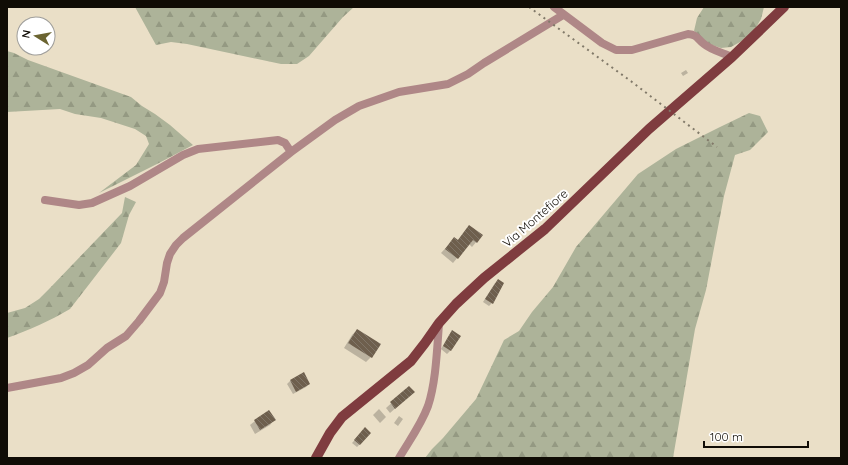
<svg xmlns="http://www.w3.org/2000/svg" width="848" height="465" viewBox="0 0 848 465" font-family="Quicksand,sans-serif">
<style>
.forest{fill:url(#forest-firs)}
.shadow{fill:#0003}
.building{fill:url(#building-back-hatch)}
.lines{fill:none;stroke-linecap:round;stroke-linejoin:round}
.minor{stroke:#af8787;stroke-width:8}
.major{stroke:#7f3c3f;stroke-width:10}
.rail{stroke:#817969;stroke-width:2;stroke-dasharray:2 4;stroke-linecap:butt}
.labels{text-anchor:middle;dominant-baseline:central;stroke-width:4;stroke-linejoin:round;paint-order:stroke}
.street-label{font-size:12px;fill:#100c05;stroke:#fff}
</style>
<defs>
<pattern id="forest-firs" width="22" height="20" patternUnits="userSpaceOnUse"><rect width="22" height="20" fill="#adb399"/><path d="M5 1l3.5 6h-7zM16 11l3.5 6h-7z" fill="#949982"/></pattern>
<pattern id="building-back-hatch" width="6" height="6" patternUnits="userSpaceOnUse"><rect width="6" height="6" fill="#6e5f4d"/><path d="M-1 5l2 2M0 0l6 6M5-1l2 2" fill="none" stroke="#807567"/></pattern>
</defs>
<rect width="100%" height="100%" fill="#eadfc7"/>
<!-- forest -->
<path class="forest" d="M135 7H354L343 17 309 56 297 64H281L187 44 171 42 156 45Z
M704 7H764L761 19 751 36 731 47 721 48 712 45 707 43 694 31 697 18Z
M7 51 14 53 28 60 131 97 142 106 155 114 170 125 193 145 159 163 99 193 136 165 149 144 146 136 135 129 101 118 75 114 60 109 7 112Z
M749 113 760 116 768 132 750 150 735 155 724 196 706 290 695 329 673 458H425L432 449 443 438 476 399 504 340 519 331 532 312 553 287 576 247 638 174 676 149 720 127Z
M125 197 136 202 129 215 121 243 70 309C50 321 29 330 7 338V313L25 308 39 299 50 288 122 213Z"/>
<!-- shadow -->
<path class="shadow" d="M686 70 688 73 683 76 681 73Z
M469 226 482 235 472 247 469 244 453 263 441 253 454 239 457 241Z
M495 283 503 284 492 303 489 306 483 302Z
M357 330 371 357 366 362 344 348 352 335Z
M452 332 460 336 450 351 447 354 441 349 449 335Z
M303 374 309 384 306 387 293 394 287 384 290 381Z
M409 387 408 397 390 413 386 408Z
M379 409 386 417 380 423 373 415Z
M399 416 403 419 398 426 394 423Z
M274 420 270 425 255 434 250 425 255 421Z
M362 432 360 444 357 447 352 443Z"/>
<!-- building -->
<path class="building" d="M469 225 483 235 477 243 473 240 458 259 445 249 454 237 458 240Z
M498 279 504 283 493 304 485 299Z
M357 329 381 344 372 358 348 343Z
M452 330 461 336 451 351 443 346Z
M304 372 310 384 296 392 290 380Z
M409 386 415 392 395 409 390 402Z
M269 410 276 420 260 430 254 420Z
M365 427 371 433 360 445 354 440Z"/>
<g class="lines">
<!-- minor -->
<path class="minor" d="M554 7 602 43 616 50H632L688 34C698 35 697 39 704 44 711 50 723 53 732 57
M45 200 79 205 92 203 130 186 183 155 198 149 278 140 285 143 291 152
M7 388 61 378 74 373 88 365 107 348 126 336 139 321 160 293 164 282 167 263 170 254 176 245 183 238 291 152 335 120 359 106 399 92 448 84 468 74 484 63 563 15
M399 458C409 441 421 425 428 406 436 382 437 349 439 324"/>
<!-- major -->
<path class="major" d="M316 458 330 433 342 417 411 361 425 343 439 323 456 304 484 278 545 229 649 129 732 57 784 7"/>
<!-- rail -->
<path class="rail" d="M529 7 632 82 717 147"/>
</g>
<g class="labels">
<!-- street labels -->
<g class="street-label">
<text transform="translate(535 218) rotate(-41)">Via Montefiore</text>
</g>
</g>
<!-- border -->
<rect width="848" height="465" fill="none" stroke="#100c05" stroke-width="16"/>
<!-- north arrow -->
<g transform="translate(36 36) rotate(281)"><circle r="19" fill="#ffffff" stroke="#9f9e9b"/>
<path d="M0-3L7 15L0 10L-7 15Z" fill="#6b6431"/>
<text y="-6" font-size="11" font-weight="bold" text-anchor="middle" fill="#100c05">N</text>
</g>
<!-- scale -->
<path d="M704 441v6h104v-6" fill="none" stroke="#100c05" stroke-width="2"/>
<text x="710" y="441" font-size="12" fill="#100c05" stroke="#ffffff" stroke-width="3" paint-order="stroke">100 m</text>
</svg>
